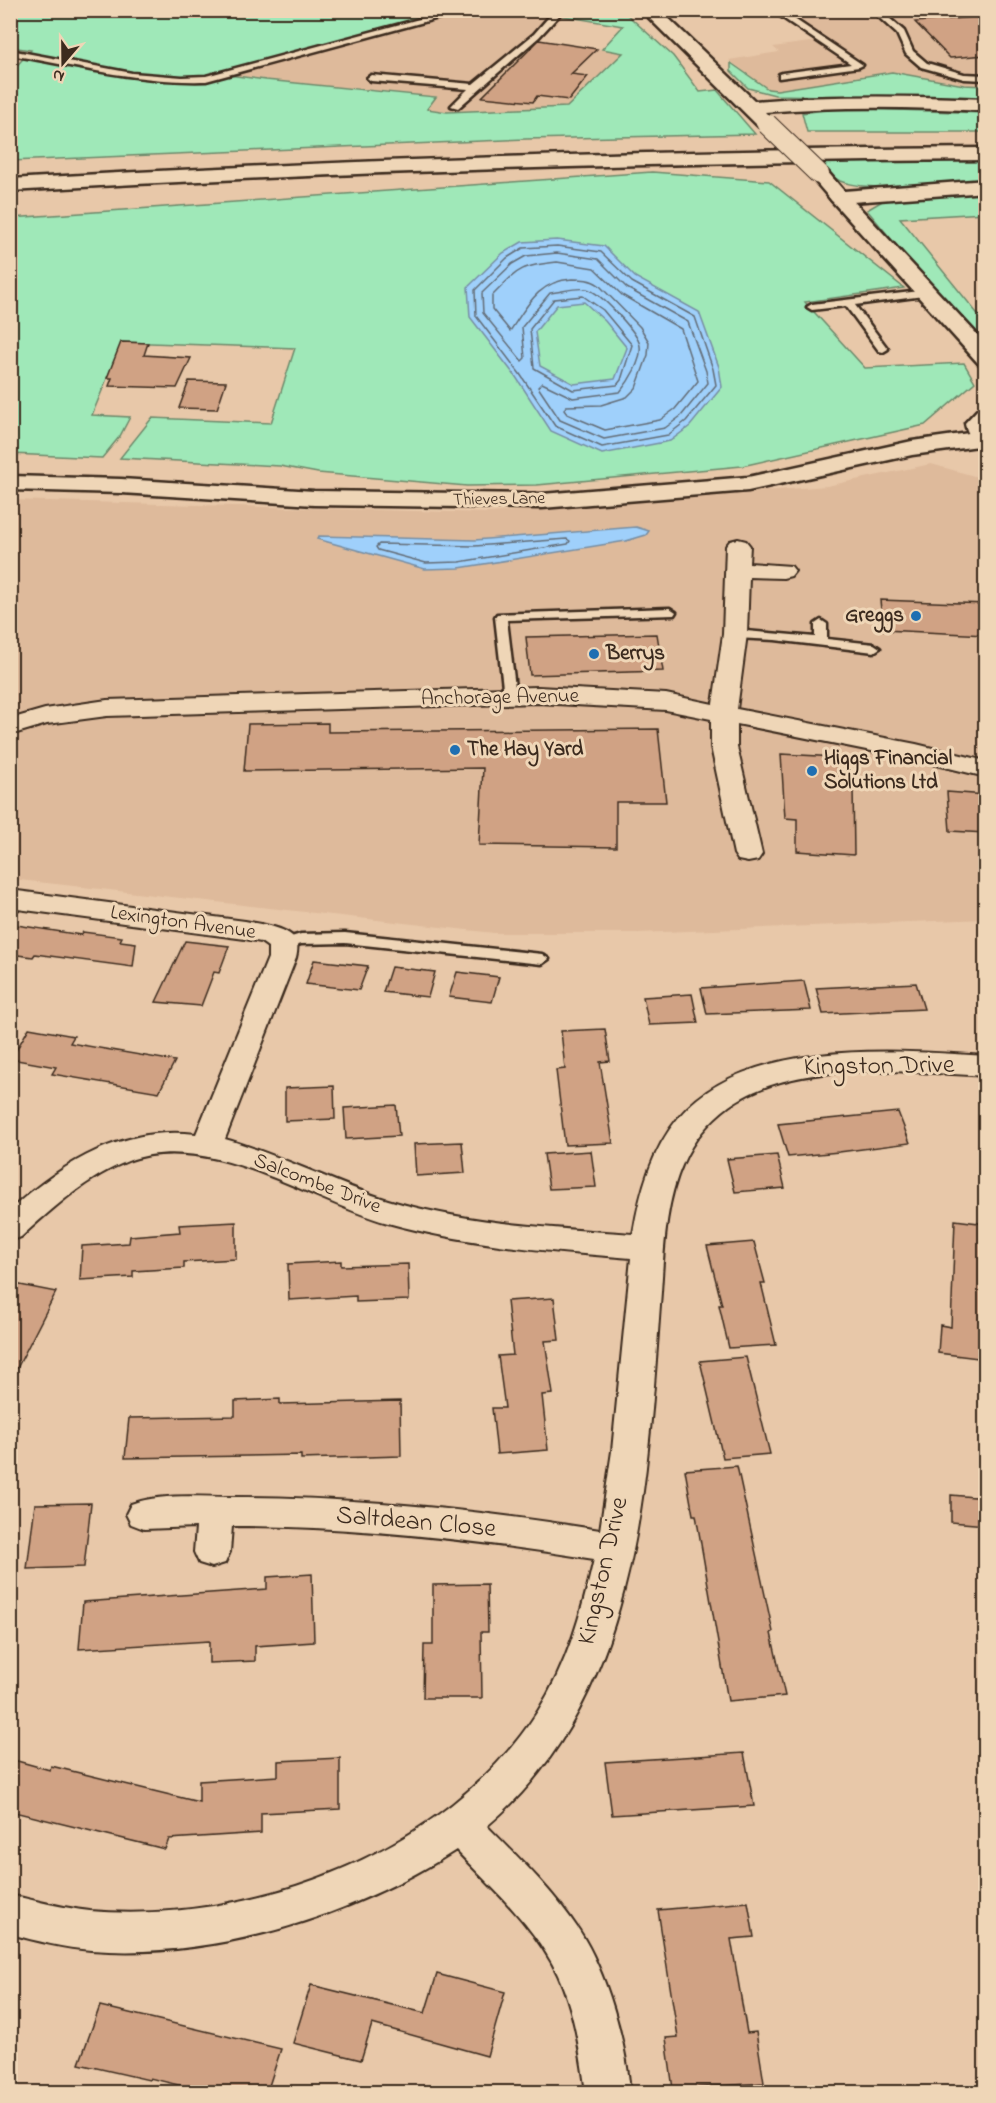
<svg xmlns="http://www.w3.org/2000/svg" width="996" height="2103" viewBox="0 0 996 2103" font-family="'Indie Flower',sans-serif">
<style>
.built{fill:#deba9b}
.green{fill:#9fe8b8;stroke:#6d896b;stroke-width:1.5}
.water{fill:#9fd0fb;stroke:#778ea3;stroke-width:1.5;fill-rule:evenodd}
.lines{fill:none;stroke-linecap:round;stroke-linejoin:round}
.shore{stroke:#636c76;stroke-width:1.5}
.building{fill:#d0a284;stroke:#3b2a1e;stroke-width:1.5}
.service-casing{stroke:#3b2a1e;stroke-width:5}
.minor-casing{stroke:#3b2a1e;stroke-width:4}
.secondary-casing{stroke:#3b2a1e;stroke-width:5}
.primary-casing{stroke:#3b2a1e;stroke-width:5}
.trunk-casing{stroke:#3b2a1e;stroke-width:5}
.service{fill:#efd6b7;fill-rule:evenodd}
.minor{fill:#efd6b7;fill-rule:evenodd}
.secondary{fill:#efd6b7;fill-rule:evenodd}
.primary{fill:#efd6b7;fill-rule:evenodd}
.trunk{fill:#efd6b7;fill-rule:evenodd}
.trunk-bridge-casing{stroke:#3b2a1e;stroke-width:22;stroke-linecap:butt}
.trunk-bridge{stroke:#efd6b7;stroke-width:20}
.poi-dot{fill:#1f6fb2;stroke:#efd6b7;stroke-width:2}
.labels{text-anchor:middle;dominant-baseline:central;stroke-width:6;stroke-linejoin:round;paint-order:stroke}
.far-street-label{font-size:18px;fill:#3b2a1e;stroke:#efd6b7}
.poi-label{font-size:21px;font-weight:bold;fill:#3b2a1e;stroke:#efd6b7;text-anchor:start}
.street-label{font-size:21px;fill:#3b2a1e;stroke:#efd6b7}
.near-street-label{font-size:26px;fill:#3b2a1e;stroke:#efd6b7}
</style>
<rect width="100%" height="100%" fill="#e8c8a9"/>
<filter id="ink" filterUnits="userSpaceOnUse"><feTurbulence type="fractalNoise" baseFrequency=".0167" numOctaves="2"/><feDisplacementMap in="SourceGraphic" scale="12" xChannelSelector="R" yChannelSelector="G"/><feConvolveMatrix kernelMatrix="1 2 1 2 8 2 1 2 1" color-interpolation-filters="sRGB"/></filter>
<g filter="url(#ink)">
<!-- built -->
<path class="built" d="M451 11H568L540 40 623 53 567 107 447 112 426 109 436 98 211 73Z
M767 11H985V86L964 85 892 72 776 90 768 89 729 60 779 52 773 47 817 41Z
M931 464 985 479V919L638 933H494L11 879V500L489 513 827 486Z"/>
<!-- green -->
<path class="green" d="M21 11H451L213 73 266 80 436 97 427 109 447 112 567 107 623 53 602 49 623 26 563 16 568 11H623L673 56 700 92 717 90 755 134 526 139 11 161 10 73 31 50 11 47V18Z
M731 63 768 89 777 90 892 72 964 85 985 86V99L775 95 748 88 731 71Z
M839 108 985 113V132H807L802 113Z
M821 161H985V181C948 183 873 194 840 181 831 177 826 170 821 161Z
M652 172 769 181 904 288 805 302 865 368 964 363 975 382 925 425 742 466 537 485 467 486 318 473 280 466 120 458 152 418 271 423 295 348 122 342 92 415 130 417 120 436 102 458 11 454V218Z
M985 191V213L900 218 985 323V340L912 264 867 210 884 200Z"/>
<!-- water -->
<path class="water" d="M557 240 604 246 635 277 699 312 719 367 722 387 690 426 670 441 602 454 551 431 516 377 470 317 468 287 503 253 522 242ZM584 302 605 321 627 348 615 379 574 384 540 366 535 332 557 305Z
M636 527 649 531 646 535 626 541 459 568 425 569 317 539 319 536 475 540Z"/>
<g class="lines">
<!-- shore -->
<path class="shore" d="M557 246 601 252 632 282 695 317 713 369 716 385 686 421 668 435 602 447 555 426 520 374 476 316 475 290 507 258 523 248Z
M557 253 598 259 627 288 688 322 706 371 708 383 681 416 665 428 604 439 560 420 538 387 542 383 573 398 620 392C629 381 642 361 640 346 639 334 600 292 587 289 576 287 561 292 550 293L522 327 525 358 522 361 483 313 482 293 512 264 526 256Z
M557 262 594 268 622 295 681 329 698 381 675 409 660 420 605 430 567 414 564 410 566 406 601 405 627 397 636 388 648 355 649 342 640 327 599 285C591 279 582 279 572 279 538 281 527 306 510 331L492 309V296C519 269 518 266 557 262Z
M583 296 603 310 632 345 621 380 617 385 573 390 534 368 530 329 554 299Z
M567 539 570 541 568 544 459 562 426 563 378 550 376 547 379 544 475 546Z"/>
</g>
<!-- building -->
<path class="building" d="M986 16V55L950 58 915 22Z
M539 40 597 49 571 74 588 76 569 100 537 96 533 102 482 97Z
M121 342 148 343 144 355 191 358 177 388 109 386 112 378H107Z
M189 381 226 382 217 409 179 408Z
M880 600 986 604V635L883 630Z
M657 634 663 671 530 675 526 637Z
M328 723V732L658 729 666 802H616V847L479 845 483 768 244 771 248 724Z
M781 754 837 757V786L853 787 854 855 797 851V819L785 818Z
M947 792 986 795V833L950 831Z
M10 924 81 935 83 932 122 937 120 941 136 943 133 967 35 954 33 957 10 954Z
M185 941 229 946 219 973 214 972 201 1006 156 1002Z
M314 960 368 966 359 990 306 984Z
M391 967 435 972 428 997 383 992Z
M457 972 499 977 492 1002 449 997Z
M804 981 811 1010 707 1014 701 988Z
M916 983 924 1009 823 1014 816 988Z
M692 994 698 1023 649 1025 643 997Z
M29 1028 74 1036 70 1043 175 1061 159 1092 52 1074 56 1067 11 1059Z
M605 1029 610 1061 600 1062 613 1143 565 1145 556 1070 565 1069 561 1031Z
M334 1086 335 1119 285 1121V1088Z
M396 1105 399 1136 346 1139 344 1108Z
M898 1112 910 1143 839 1152 788 1157 778 1124Z
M462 1142 465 1173 416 1176 414 1144Z
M591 1151 596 1187 549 1189 544 1154Z
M777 1155 785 1188 735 1192 727 1159Z
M955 1220 986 1224V1359L938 1353 940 1325 951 1327Z
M236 1222V1259L184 1262V1268L133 1271V1277L80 1280 82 1246 129 1243 130 1236 180 1232 179 1225Z
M754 1242 765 1283H761L776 1345 729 1348 719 1305H722L707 1246Z
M341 1261V1266L408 1264 409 1300 356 1302V1296L289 1300 288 1264Z
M10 1283 56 1292 10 1382Z
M554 1298 559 1340 545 1341 553 1394 542 1395 548 1450 497 1454 492 1408H505L498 1356 513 1355 507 1301Z
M746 1357 770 1454 723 1458 700 1361Z
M280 1399V1404L400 1401 401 1456 301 1459V1455L125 1458 129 1418 235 1416V1401Z
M737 1466 773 1632 771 1633 785 1696 728 1701 696 1515H693L685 1470Z
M951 1495 986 1498V1525L951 1522Z
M91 1503 84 1567 27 1569 35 1504Z
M312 1574 314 1642 255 1646V1661L209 1663V1641L79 1649 83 1602 267 1589V1577Z
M487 1584 488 1632H481L482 1698H423L424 1645H433V1585Z
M744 1753 754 1806 612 1815 605 1762Z
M340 1758V1809L261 1813V1833L169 1839 165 1849 10 1811V1759L50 1770 51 1766 199 1802V1781L278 1776V1761Z
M748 1902 754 1937 731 1939 747 2033 756 2032 764 2083 673 2089 666 2038 678 2037 658 1910Z
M437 1974 505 1992 487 2056 372 2024 361 2060 293 2043 311 1985 425 2013Z
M100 2006 281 2049 267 2092H207L150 2078 149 2080 79 2064Z"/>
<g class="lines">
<!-- service casing -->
<g class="service-casing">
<path id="service" d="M453 10H468L206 81C139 83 76 66 10 55V50L132 73 182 77 206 76Z
M555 10H564L539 37 458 108 451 106 468 89 371 81 367 78 371 75 473 84 534 34Z
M771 10H781L863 65 859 67 779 78V74L782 73 851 64Z
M871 10H880L904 31 913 51 927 63 964 74 986 75V80L964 79 921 67 906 54 897 34Z
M928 290 931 291V295L855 305 888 349 883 352 879 351 846 306 812 310 807 307 812 304Z
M670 608 676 612 674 615 507 620 516 696 510 700 504 696 495 617 497 614Z
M821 620 827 624V639L874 644 880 648 874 652 775 640 735 638 729 634 735 630 815 637V624Z
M345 933 542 954 549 959 542 964 345 943 301 944 283 949 276 944 278 941 301 934Z"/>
</g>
<!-- minor casing -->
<g class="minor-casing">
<path id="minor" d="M738 539 746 541 750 546 749 563 791 566 795 571 791 576 783 578 749 577 747 634 737 709 916 744 986 761V777L916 760 737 724V747L762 854 758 860 748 862 738 860 734 854 711 747V719L666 710 538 703 107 716 47 724 10 735V719L45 709 107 700 538 687 666 694 713 704 723 634 726 546 730 541Z
M10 890 245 921C259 924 292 927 297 943 298 947 297 954 296 958L225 1139C281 1155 333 1183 388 1200 467 1224 552 1228 633 1234 640 1192 651 1151 679 1117 745 1038 893 1050 986 1056V1076C908 1072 795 1058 729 1106 709 1121 693 1140 683 1163 665 1203 664 1249 661 1292 657 1344 654 1397 648 1449 634 1587 598 1733 487 1826 520 1859 553 1891 579 1930 607 1973 626 2042 630 2092H586C580 2053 575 2012 558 1975 536 1927 492 1888 456 1850 353 1916 214 1960 91 1950 64 1948 37 1941 10 1934V1895C37 1901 63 1908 90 1911 253 1925 448 1852 538 1711 567 1665 582 1612 594 1559 475 1540 354 1526 232 1526L230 1552 225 1563 212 1567 199 1563 194 1552 196 1527 144 1529 131 1524 126 1514 131 1504C162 1493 200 1497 231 1497 355 1497 478 1510 600 1530L612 1451 631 1258C549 1251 467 1245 388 1223 310 1201 210 1130 128 1161 87 1177 53 1208 21 1237L10 1241V1210C62 1163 124 1125 196 1134L268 958V947L261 942 245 939 10 908Z"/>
</g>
<!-- secondary casing -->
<g class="secondary-casing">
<path id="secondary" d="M983 431H986V445L912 455 748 491 542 508 314 505 121 493 10 490V476L121 479 314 491 542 494 748 477 912 441Z"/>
</g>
<!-- primary casing -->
<g class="primary-casing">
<path id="primary" d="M839 191 846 193 986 344V365L978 363 832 201 829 197 832 193Z
M986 407V446C974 443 967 435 965 423L978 409Z"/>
</g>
<!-- trunk casing -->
<g class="trunk-casing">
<path id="trunk" d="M641 10H660L755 101C832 95 908 96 986 99V111C912 107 839 106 765 112L776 123 773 127H759Z
M986 148V160C660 162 335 172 10 191V179C335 160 660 150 986 148Z
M819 168 826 170 844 191 986 180V192L839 203 832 201 809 174 812 170Z"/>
</g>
<!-- service -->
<use href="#service" class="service"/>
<!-- minor -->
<use href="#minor" class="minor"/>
<!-- secondary -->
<use href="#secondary" class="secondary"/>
<!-- primary -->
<use href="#primary" class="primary"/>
<!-- trunk -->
<use href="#trunk" class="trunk"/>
<!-- trunk-bridge casing -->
<g class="trunk-bridge-casing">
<path id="trunk-bridge" d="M767 124 819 174"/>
</g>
<!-- trunk-bridge -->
<use href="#trunk-bridge" class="trunk-bridge"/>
</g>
</g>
<!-- markers -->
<g class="poi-dot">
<circle cx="916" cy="616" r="6"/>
<circle cx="594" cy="654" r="6"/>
<circle cx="455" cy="750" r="6"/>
<circle cx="812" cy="771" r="6"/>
</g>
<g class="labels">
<!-- far-street labels -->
<g class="far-street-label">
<text transform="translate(499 500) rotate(-1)">Thieves Lane</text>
</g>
<!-- poi labels -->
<g class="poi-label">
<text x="904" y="616" text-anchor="end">Greggs</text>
<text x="606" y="654">Berrys</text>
<text x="467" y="750">The Hay Yard</text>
<text x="824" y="759">Higgs Financial<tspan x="824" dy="24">Solutions Ltd</tspan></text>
</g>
<!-- street labels -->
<g class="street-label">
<text transform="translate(500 698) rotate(-1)">Anchorage Avenue</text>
<text transform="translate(183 923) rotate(8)">Lexington Avenue</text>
<text transform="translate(317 1184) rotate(21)">Salcombe Drive</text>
</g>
<!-- near-street labels -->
<g class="near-street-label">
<text transform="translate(879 1067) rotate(-1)">Kingston Drive</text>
<text transform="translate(416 1523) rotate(5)">Saltdean Close</text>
<text transform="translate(604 1571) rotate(-77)">Kingston Drive</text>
</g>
</g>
<!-- margin -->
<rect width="996" height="2103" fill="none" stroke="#efd6b7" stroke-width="36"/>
<rect x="18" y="18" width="960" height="2067" fill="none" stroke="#3b2a1e" stroke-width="2" filter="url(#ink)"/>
<!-- north arrow -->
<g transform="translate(63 63) rotate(200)" stroke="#efd6b7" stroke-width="4.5" paint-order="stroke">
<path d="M0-4.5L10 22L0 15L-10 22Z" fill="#3b2a1e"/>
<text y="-9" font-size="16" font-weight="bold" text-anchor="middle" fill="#3b2a1e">N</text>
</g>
</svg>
